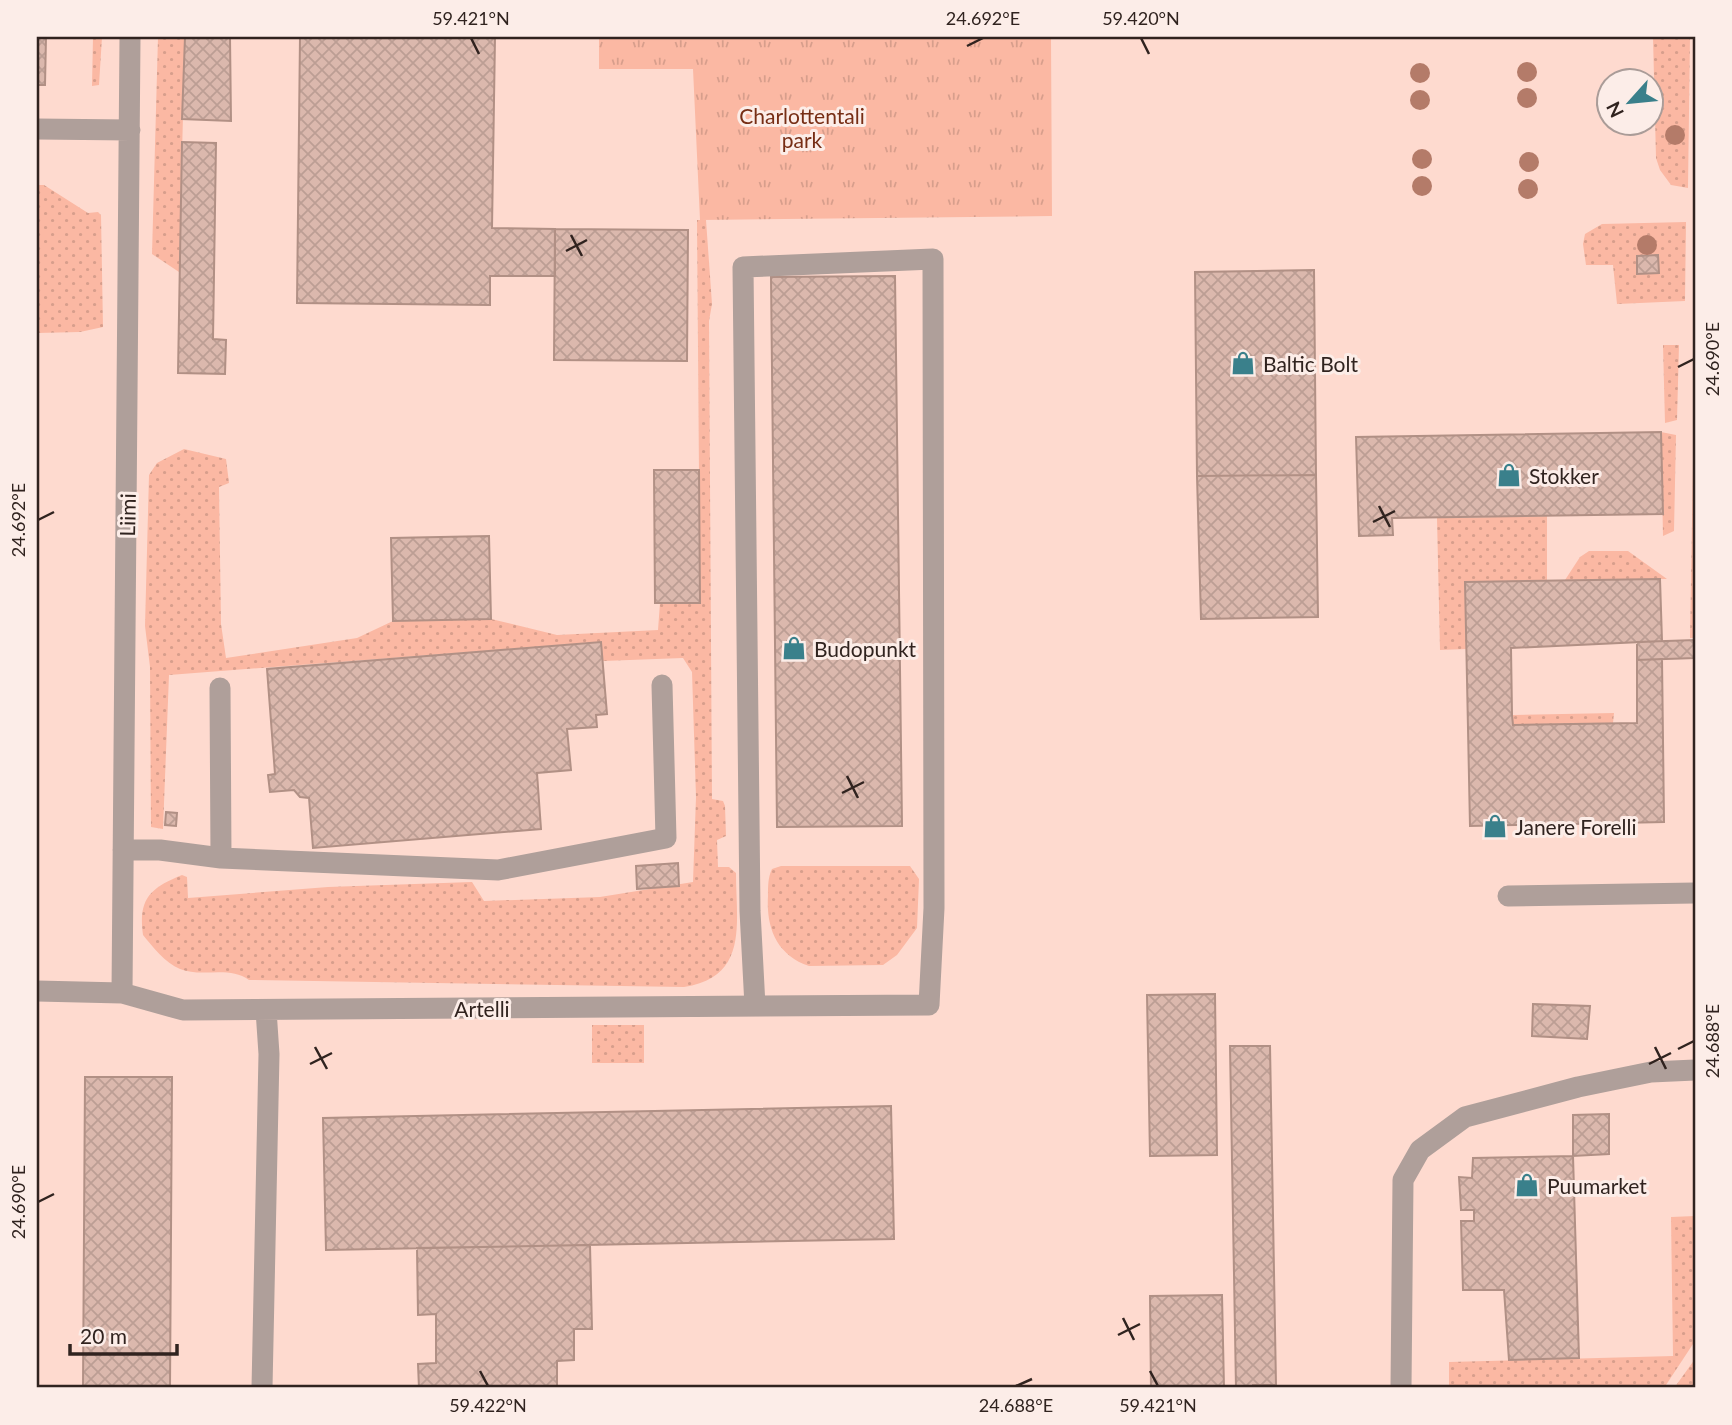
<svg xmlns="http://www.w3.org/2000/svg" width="1732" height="1425" viewBox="0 0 1732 1425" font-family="Lato,sans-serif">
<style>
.grass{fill:url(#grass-dots)}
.park{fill:url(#park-tufts)}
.building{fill:url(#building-cross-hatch);stroke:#b19085;stroke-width:2}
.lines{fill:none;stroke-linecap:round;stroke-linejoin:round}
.minor{stroke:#af9f9a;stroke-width:21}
.tree{fill:#b47b69}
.ticks{fill:none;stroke:#30231f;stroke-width:2.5}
.labels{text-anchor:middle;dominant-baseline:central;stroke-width:6;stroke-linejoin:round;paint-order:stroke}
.park-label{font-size:21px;fill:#772e15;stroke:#fcede8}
.poi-label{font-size:21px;fill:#30231f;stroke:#fcede8;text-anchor:start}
.street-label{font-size:21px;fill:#30231f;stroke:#fcede8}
.neatline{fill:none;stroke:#30231f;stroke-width:2.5}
.ticks-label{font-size:18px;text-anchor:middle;fill:#30231f}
</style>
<defs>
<pattern id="grass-dots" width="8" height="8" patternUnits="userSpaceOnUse" patternTransform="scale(1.75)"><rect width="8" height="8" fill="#fbb8a3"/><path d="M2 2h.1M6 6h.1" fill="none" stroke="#d79e8c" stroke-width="1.8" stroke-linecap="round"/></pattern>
<pattern id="park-tufts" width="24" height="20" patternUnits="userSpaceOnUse" patternTransform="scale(1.75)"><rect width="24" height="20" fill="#fbb8a3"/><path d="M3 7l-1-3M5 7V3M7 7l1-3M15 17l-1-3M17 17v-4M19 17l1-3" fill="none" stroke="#d79e8c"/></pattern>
<pattern id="building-cross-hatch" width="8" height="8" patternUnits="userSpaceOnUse" patternTransform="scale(1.75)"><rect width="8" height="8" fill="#dbb8ad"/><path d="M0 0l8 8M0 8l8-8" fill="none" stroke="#bc9e94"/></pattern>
</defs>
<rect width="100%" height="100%" fill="#fedacf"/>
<!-- grass -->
<path class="grass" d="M93 37H102L99 85 92 86Z
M158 37H185L179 272 152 254Z
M1653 37H1690L1688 188 1671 185 1660 170 1656 158Z
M37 185H44L88 213 98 212 101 215 103 327 80 332 37 333Z
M697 220H706L712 304 709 321 712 799 723 801 725 806 726 836 717 840 718 867H729L736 873C736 923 749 977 684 987L249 980C229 965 202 978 180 969 165 963 153 947 143 935 138 899 150 888 182 875L187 877 188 898 328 887 472 882 484 901 600 897 693 882 696 797 692 672 683 658 603 661 600 642 169 675 163 829 151 827 150 667 145 626 149 475 157 463 184 449 226 459 229 483 219 487 221 624 226 658 357 638 393 621 491 619 557 635 658 630 660 603 700 602Z
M1686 222 1685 301 1617 304 1613 265H1586L1583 244 1585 234 1602 224Z
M1663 345H1679L1677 420 1665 423Z
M1695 345V638H1690Z
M1661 432 1676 435 1674 531 1663 536Z
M1547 516V581L1465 582 1467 649 1440 650 1437 518Z
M1589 551H1628L1667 579 1565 580 1580 557Z
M1614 713 1613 723 1513 725 1512 715Z
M781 866H910L919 879 917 928 897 955 883 965 809 966C777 955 766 928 768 896 768 886 768 877 772 869Z
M592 1025H644V1063H592Z
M1695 1216V1341L1664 1388H1449V1362L1673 1356 1671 1217Z
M1695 1359V1388H1674L1677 1384Z"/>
<!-- park -->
<path class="park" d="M599 37H1051L1052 216 700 220 693 69H599Z"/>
<!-- building -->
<path class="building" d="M37 37H46L45 85H37Z
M185 37H230L231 121 182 119Z
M300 37H495L492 228 555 229V276H490V305L297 303Z
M182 142 216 143 213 339 226 340 225 374 178 373Z
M555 229 688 230 687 361 554 360Z
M1658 255 1659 273 1637 274V256Z
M1314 270 1316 475 1197 476 1195 272Z
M895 276 902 826 777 827 771 277Z
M1661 432 1663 514 1392 518 1393 535 1359 536 1356 437Z
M654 470H699L700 603H655Z
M1316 475 1318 617 1201 619 1197 476Z
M489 536 491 619 393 621 391 538Z
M1660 579 1662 641 1511 648 1512 715 1513 725 1637 723V660L1662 659 1664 822 1470 826 1465 582Z
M1695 640V658L1637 660V642Z
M601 642 607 714 596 715 597 727 567 729 571 770 537 773 541 829 313 848 309 798 300 797 294 790 270 792 268 775 275 774 267 669Z
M166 812 177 813 176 826 165 825Z
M678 863 679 886 637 889 636 866Z
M1215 994 1217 1155 1150 1156 1147 995Z
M1533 1004 1590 1006 1587 1039 1532 1036Z
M1230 1046H1270L1276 1385H1253V1388H1236Z
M85 1077H172L170 1388H83Z
M891 1106 894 1239 326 1250 323 1118Z
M1609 1114V1154L1573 1156V1115Z
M1573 1156 1579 1358 1509 1360 1504 1290H1463L1461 1221H1474V1210H1461L1459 1177 1472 1178 1473 1158Z
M590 1245 592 1329H574V1360L557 1361V1388H419L418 1364 436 1363V1314L418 1315 417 1248Z
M1222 1295 1224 1388H1151L1150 1296Z
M818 1387 819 1388H717Z"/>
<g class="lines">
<!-- minor -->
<path class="minor" d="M37 129 130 130
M220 688 221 858
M123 850H160L221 858 498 870 666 838 662 685
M1508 896 1695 893
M37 991 122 993 183 1010 929 1005 934 908 933 259 743 267 750 911 755 1006
M122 993 130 37
M262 1388 269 1054 266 1010
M1401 1388 1403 1180 1420 1150 1465 1117 1578 1087 1651 1072 1695 1070"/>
</g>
<!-- trees -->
<g class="tree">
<circle cx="1527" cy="72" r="10"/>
<circle cx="1420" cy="73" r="10"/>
<circle cx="1527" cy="98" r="10"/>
<circle cx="1420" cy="100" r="10"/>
<circle cx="1675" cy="135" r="10"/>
<circle cx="1422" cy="159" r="10"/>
<circle cx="1529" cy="162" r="10"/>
<circle cx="1422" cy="186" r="10"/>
<circle cx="1528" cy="189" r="10"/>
<circle cx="1647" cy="245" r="10"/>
</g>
<!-- ticks -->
<path class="ticks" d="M471 38 479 54M1141 38 1149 54M967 46 983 38M571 235 582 256M566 251 587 240M1678 367 1694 359M1379 506 1390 527M38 520 54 512M1373 522 1395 511M847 776 858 798M842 793 864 782M315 1047 327 1069M1655 1047 1666 1069M1678 1049 1694 1041M310 1064 332 1053M1649 1064 1671 1053M38 1202 54 1194M1123 1318 1134 1340M1118 1335 1140 1324M480 1371 488 1386M1150 1371 1158 1386M1016 1386 1032 1379"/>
<!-- icons -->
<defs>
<g id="shop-bare" transform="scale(1.89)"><path d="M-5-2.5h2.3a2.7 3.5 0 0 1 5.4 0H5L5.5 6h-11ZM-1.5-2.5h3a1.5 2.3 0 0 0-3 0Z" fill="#3a808b" stroke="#fcede8" stroke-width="2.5" paint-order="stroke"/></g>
</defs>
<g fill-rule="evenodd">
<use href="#shop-bare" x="1243" y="363"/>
<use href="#shop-bare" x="1509" y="475"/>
<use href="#shop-bare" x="794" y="648"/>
<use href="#shop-bare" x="1495" y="826"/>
<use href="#shop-bare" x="1527" y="1185"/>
</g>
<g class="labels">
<!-- park labels -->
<g class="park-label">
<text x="802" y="115">Charlottentali<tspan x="802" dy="24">park</tspan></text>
</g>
<!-- poi labels -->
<g class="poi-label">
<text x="1263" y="363">Baltic Bolt</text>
<text x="1529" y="475">Stokker</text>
<text x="814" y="648">Budopunkt</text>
<text x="1515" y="826">Janere Forelli</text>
<text x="1547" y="1185">Puumarket</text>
</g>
<!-- street labels -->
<g class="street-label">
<text transform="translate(127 515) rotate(-89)">Liimi</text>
<text x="482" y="1008">Artelli</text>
</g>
</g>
<!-- border -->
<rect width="1732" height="1425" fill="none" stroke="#fcede8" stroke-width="77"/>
<!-- north arrow -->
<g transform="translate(1630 102) rotate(243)"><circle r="33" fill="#fcede8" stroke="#aa9c98" stroke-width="2"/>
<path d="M0-5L12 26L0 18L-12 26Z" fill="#3a808b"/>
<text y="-10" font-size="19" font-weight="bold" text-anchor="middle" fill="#30231f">N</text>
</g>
<!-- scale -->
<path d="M70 1344v10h107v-10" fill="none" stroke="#30231f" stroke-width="3.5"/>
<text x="80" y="1344" font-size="21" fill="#30231f" stroke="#fcede8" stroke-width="5" paint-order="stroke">20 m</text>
<rect x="38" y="38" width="1656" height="1348" class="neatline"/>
<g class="ticks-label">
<text x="471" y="25">59.421°N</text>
<text x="983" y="25">24.692°E</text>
<text x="1141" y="25">59.420°N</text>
<text transform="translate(1713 359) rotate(-90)" y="6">24.690°E</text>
<text transform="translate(19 520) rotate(-90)" y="6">24.692°E</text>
<text transform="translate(1713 1041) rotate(-90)" y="6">24.688°E</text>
<text transform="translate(19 1202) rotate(-90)" y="6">24.690°E</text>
<text x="488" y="1412">59.422°N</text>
<text x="1016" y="1412">24.688°E</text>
<text x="1158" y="1412">59.421°N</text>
</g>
</svg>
